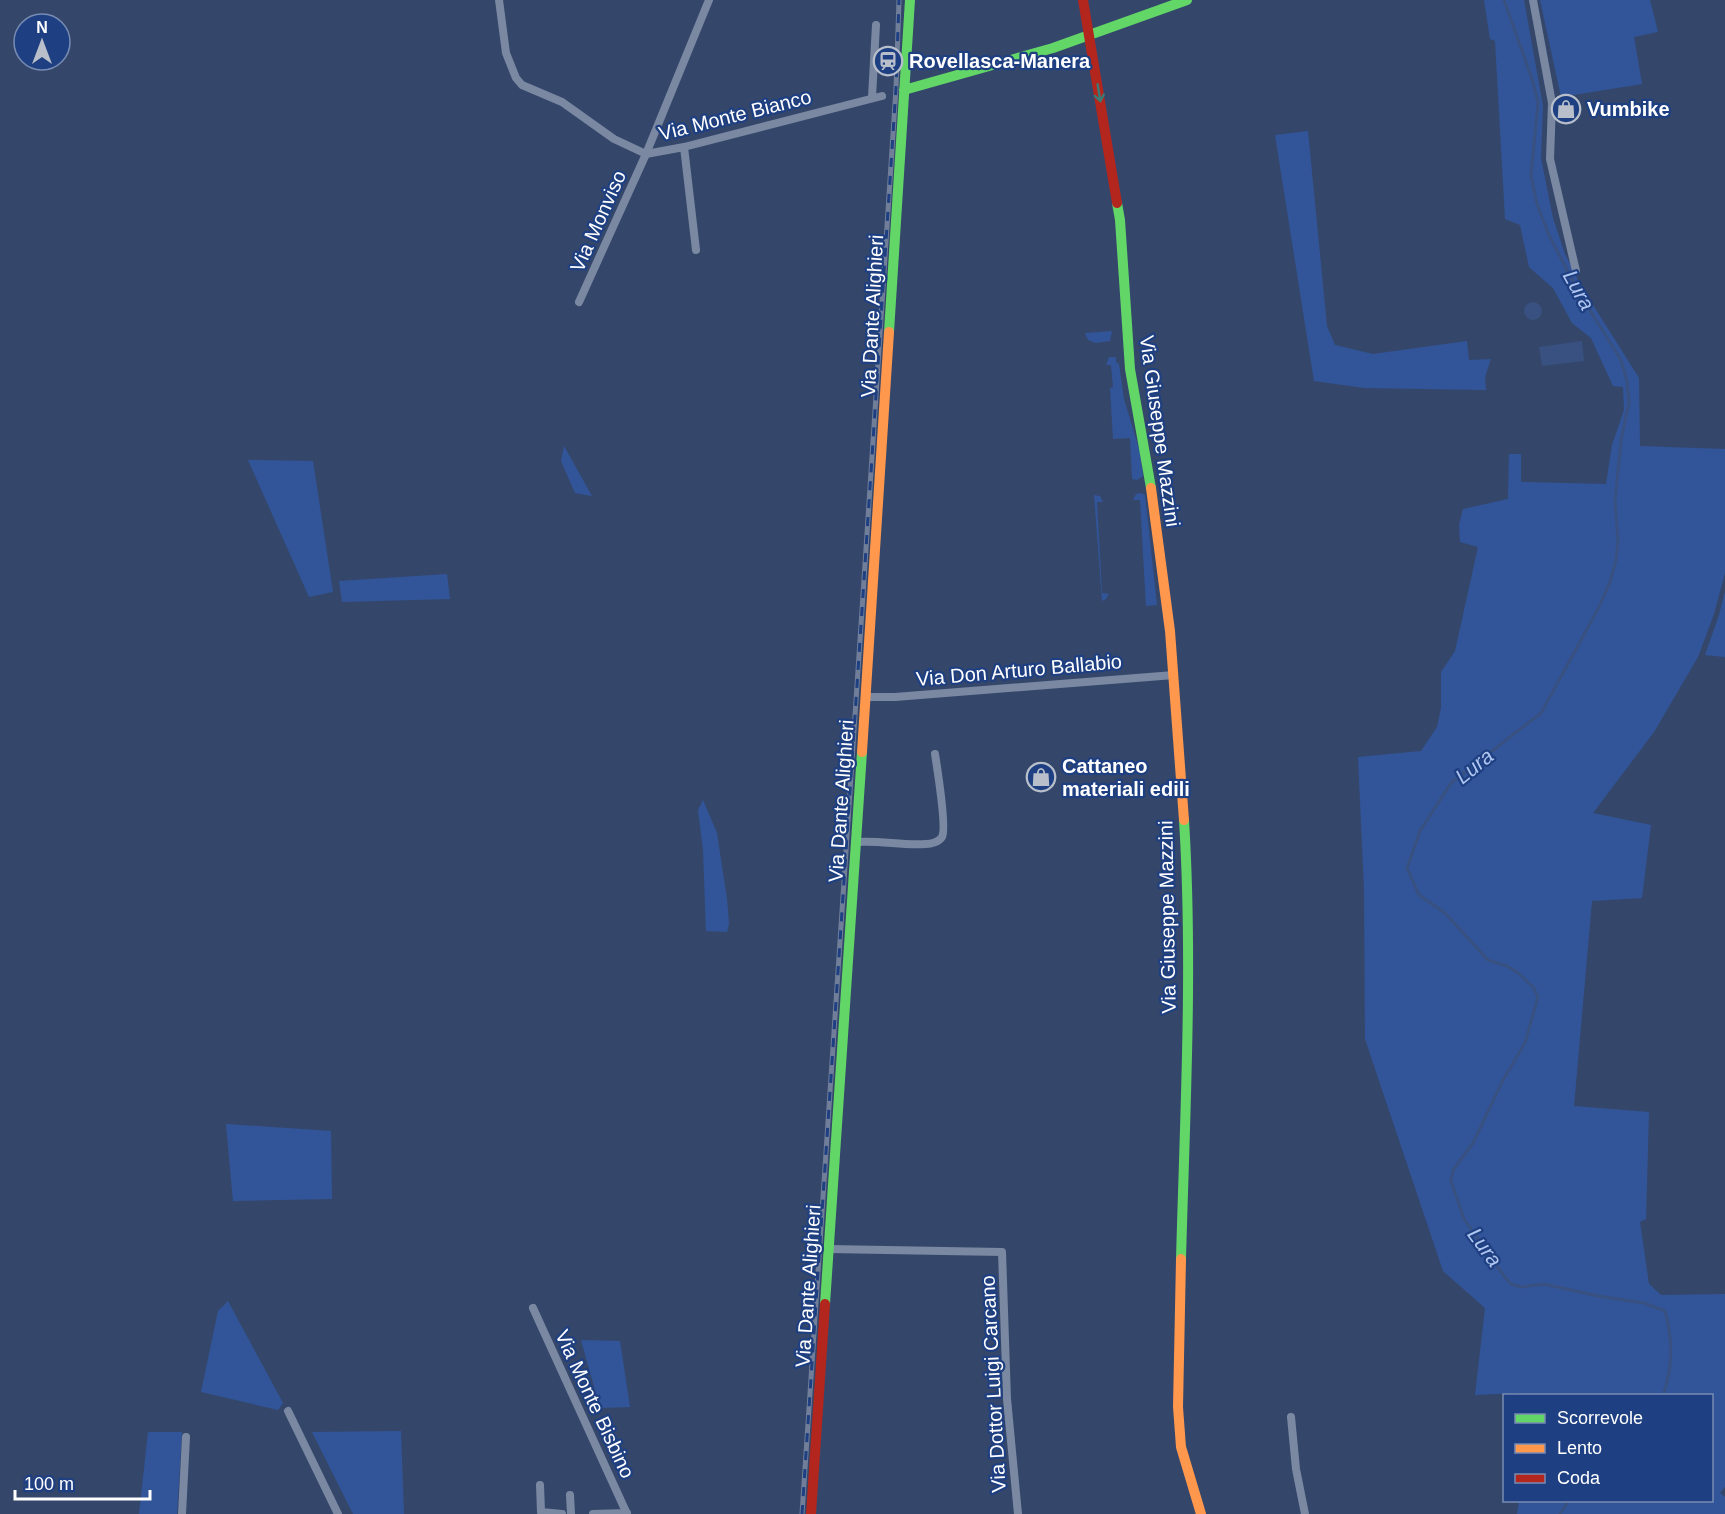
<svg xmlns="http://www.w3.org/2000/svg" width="1725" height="1514" viewBox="0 0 1725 1514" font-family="Arial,sans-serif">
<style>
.green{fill:#325599}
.water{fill:#395181}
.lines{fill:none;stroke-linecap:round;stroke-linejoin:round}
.stream{stroke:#395181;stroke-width:3}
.street{stroke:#7a88a1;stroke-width:8}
.fast{stroke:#63d668;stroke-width:10}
.slow{stroke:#ff974d;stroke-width:10}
.jam{stroke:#b3261e;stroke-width:10}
.rail-casing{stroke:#707e99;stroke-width:5}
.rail{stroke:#1e3f81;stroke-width:3;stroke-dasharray:9;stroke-linecap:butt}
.oneway{stroke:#3a7b77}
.labels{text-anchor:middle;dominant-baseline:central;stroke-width:4.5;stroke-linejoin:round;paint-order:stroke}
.poi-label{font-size:20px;font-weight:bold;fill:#fff;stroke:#1e3f81;text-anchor:start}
.street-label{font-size:20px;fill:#fff;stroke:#1e3f81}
.water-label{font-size:21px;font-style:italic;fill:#afc6f1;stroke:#1e3f81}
</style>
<rect width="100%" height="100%" fill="#34476b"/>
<!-- green -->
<path class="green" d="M1484 0H1524L1543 106 1541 158 1553 218 1565 254 1581 286 1639 378 1640 446 1725 449V573L1714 614 1698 657 1654 732 1593 813 1651 825 1642 898 1592 901 1574 1106 1649 1112 1646 1219 1640 1222 1649 1284 1661 1295 1725 1294V1487L1720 1493 1725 1497V1514H1517L1519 1501 1712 1500V1396H1520V1393L1475 1395 1485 1308 1443 1271 1365 1039 1364 889 1358 757 1421 751 1437 727 1441 708V672L1455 651 1478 547 1460 542 1459 525 1463 509 1508 499 1509 454H1521V482L1606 484 1612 445 1624 410 1623 387 1613 386 1591 338 1572 323 1553 288 1529 267 1520 225 1505 219 1495 41 1490 39Z
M1540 0H1650L1658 32 1634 37 1642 84 1561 97Z
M1308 131 1327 326 1335 345 1373 354 1467 341 1469 360 1491 359 1485 377 1486 390 1364 388 1314 381 1275 135Z
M1112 331 1110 341 1096 343 1088 340 1085 333Z
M1109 357H1116V362L1119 364 1124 399 1140 452 1143 476 1137 480 1132 479 1130 438 1113 439 1110 388 1113 387 1111 365H1106Z
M564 446 592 496 575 493 561 461Z
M248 460 313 461 333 592 309 597Z
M1141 493 1145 495 1157 605 1146 606 1140 500H1133L1136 494Z
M1094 495 1100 496 1103 502H1097L1102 593 1109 594 1106 599 1102 601Z
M447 574 450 599 342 602 339 581Z
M1725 591V657L1705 655 1719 615Z
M703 800 717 833 727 899 729 924 727 932 706 931 703 850 698 810Z
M226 1124 331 1131 332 1199 233 1201Z
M228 1301 283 1403 278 1410 201 1392 218 1311Z
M581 1340 620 1341 630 1407 600 1408Z
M401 1431 404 1514H353L312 1432Z
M148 1432H182L177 1514H139Z"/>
<!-- water -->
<path class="water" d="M1524 311a9 9 0 1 1 18 0a9 9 0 1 1-18 0Z
M1582 341 1584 361 1542 366 1539 347Z"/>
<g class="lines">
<!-- stream -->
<path class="stream" d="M1504 0 1532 79 1538 102 1531 176 1537 204 1548 233 1579 293 1621 360 1627 381 1629 402 1621 441 1615 501 1618 541 1616 560 1610 582 1598 609 1541 713 1451 783 1420 831 1407 868 1419 895 1445 913 1488 960 1507 966 1517 972 1533 987 1538 997 1525 1043 1502 1082 1473 1143 1453 1170 1451 1181 1464 1219 1504 1276 1511 1284 1521 1287 1544 1284 1598 1296 1644 1303 1665 1311C1673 1341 1673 1366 1663 1396
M1560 1514 1569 1500"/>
<!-- street -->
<path class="street" d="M499 0 506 53 516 78 522 85 562 102 614 139 646 154 684 147 882 96
M1533 0 1552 103 1550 159 1576 271
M872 97 876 25
M684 147 696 250
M579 302 646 154 709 0
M866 697H895L1174 675
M856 842C880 840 903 846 926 844 931 844 939 842 942 837 947 828 937 767 935 754
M828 1249 1002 1252 1007 1399 1018 1514
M533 1308 627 1514
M288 1411 338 1514
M1291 1417 1296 1469 1305 1514
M540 1485 541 1512 562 1514
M570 1495 571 1514
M182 1514 186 1437
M593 1514 627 1513"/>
<!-- fast -->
<path class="fast" d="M904 90 1053 48 1187 0
M1117 203 1120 220 1130 369 1151 488
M889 332 910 0
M1181 1259C1185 1112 1193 966 1184 820
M825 1304 862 752"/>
<!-- slow -->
<path class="slow" d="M1151 488 1170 631 1184 820
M862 752 889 332
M1181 1259 1178 1407 1181 1447 1201 1514"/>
<!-- jam -->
<path class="jam" d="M1083 0 1117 203
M811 1514 825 1304"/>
<!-- rail casing -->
<g class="rail-casing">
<path id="rail" d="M802 1514 863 595 896 88 899 0"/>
</g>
<!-- rail -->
<use href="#rail" class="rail"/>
</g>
<!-- one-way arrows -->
<defs><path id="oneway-shaft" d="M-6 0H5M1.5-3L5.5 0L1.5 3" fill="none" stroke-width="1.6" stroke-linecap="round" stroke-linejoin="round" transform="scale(1.5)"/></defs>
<use class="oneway" href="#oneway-shaft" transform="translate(1099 93) rotate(81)"/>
<!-- icons -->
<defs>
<g id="station-ring" transform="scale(1.5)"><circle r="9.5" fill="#1e3f81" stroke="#b8bfcb" stroke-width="1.5"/><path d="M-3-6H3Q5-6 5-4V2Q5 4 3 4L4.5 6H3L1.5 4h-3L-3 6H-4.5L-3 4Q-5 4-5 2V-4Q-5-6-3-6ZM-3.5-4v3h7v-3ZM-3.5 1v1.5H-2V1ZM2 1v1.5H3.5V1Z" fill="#b8bfcb"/></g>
<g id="shop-ring" transform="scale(1.5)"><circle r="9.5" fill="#1e3f81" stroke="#b8bfcb" stroke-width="1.5"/><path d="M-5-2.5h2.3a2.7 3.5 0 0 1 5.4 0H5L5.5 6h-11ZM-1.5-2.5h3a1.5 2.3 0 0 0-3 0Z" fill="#b8bfcb"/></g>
</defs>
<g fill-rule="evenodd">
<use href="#station-ring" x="888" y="61"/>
<use href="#shop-ring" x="1566" y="109"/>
<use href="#shop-ring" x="1041" y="777"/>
</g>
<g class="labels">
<!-- poi labels -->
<g class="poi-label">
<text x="909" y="61">Rovellasca-Manera</text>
<text x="1587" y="109">Vumbike</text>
<text x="1062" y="766">Cattaneo<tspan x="1062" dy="23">materiali edili</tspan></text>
</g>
<!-- street labels -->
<g class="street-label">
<text transform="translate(735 115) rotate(-14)">Via Monte Bianco</text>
<text transform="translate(598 221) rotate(-66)">Via Monviso</text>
<text transform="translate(872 316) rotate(-87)">Via Dante Alighieri</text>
<text transform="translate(1160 431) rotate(82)">Via Giuseppe Mazzini</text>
<text transform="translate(1019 670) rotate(-5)">Via Don Arturo Ballabio</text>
<text transform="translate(841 801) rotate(-86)">Via Dante Alighieri</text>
<text transform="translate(1167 917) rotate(-91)">Via Giuseppe Mazzini</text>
<text transform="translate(808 1286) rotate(-86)">Via Dante Alighieri</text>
<text transform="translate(993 1384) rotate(-93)">Via Dottor Luigi Carcano</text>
<text transform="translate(595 1404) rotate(65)">Via Monte Bisbino</text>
</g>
<!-- water labels -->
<g class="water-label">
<text transform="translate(1579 290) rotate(61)">Lura</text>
<text transform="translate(1474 766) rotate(-39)">Lura</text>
<text transform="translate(1485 1247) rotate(54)">Lura</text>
</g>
</g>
<!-- legend -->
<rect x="1503" y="1394" width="210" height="108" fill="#1e3f81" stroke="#788cb3" stroke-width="1.5"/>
<rect x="1515" y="1414" width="30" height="9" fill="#63d668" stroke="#788cb3" stroke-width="1.5"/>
<text x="1557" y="1424" font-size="18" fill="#ffffff">Scorrevole</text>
<rect x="1515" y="1444" width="30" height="9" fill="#ff974d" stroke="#788cb3" stroke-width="1.5"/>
<text x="1557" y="1454" font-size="18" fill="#ffffff">Lento</text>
<rect x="1515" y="1474" width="30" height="9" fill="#b3261e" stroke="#788cb3" stroke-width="1.5"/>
<text x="1557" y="1484" font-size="18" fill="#ffffff">Coda</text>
<!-- north arrow -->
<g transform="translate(42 42)"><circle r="28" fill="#1e3f81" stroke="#788cb3" stroke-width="1.5"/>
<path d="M0-4.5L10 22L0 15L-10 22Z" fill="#b8bfcb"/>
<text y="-9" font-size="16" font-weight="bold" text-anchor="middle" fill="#ffffff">N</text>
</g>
<!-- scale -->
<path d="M15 1490v9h135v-9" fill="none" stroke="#ffffff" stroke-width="3"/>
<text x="24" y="1490" font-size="18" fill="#ffffff" stroke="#1e3f81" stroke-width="4.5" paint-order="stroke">100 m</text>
</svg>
